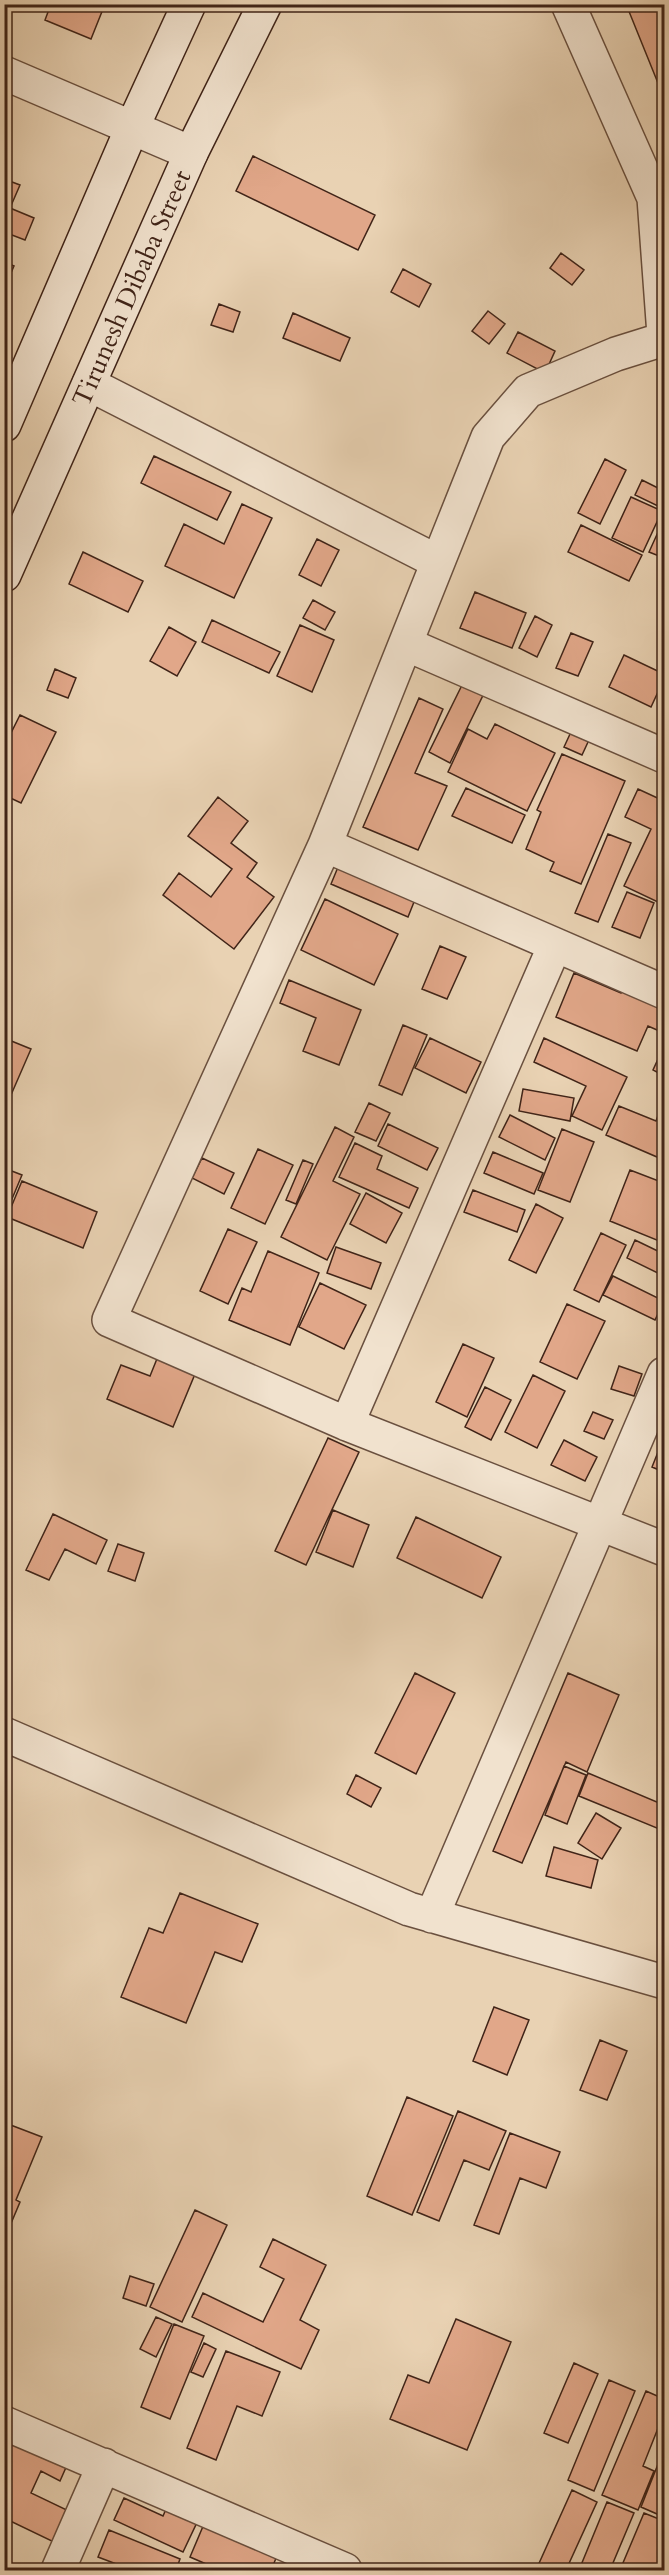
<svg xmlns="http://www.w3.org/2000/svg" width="669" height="2575" viewBox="0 0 669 2575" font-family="Cardo,serif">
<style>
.building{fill:#e1a789;stroke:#402418;stroke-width:1.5}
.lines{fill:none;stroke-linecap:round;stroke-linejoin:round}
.street-casing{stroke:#6a503f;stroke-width:36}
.secondary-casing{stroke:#402418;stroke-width:36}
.street{stroke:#f1e2ce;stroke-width:33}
.secondary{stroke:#f1e2ce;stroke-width:33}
.labels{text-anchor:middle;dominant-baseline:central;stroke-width:4.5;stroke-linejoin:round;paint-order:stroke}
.street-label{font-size:26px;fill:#402418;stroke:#f1e2ce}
</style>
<rect width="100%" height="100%" fill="#e9d2b3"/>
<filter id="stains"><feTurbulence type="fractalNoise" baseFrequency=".00333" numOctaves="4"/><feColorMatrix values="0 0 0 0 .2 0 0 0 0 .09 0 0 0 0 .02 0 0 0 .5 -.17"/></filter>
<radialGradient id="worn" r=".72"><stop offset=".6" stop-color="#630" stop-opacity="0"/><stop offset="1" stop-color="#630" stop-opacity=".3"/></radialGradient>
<!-- building -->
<path class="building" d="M51 4H105L91 39 45 20Z
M626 4H664V92L662 93Z
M253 156 375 215 358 250 236 191Z
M4 179 20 185 10 208 34 218 25 240 4 232Z
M561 253 584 270 572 285 550 268Z
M4 262 14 266 4 289Z
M403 269 431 284 419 307 391 292Z
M219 304 240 312 233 332 211 325Z
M488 311 505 324 489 344 472 331Z
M293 313 350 338 340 361 283 338Z
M518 332 555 351 545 373 507 353Z
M154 456 231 492 217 520 141 483Z
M605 459 626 470 600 524 578 513Z
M642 480 664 491V499L660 507 635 495Z
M631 497 662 511 643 552 612 538Z
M242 504 272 518 234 598 165 566 184 524 224 544Z
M664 519V558L649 552Z
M581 525 642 555 629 581 568 552Z
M317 539 339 550 321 586 299 575Z
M83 552 143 581 128 612 69 584Z
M475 592 526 613 512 648 460 628Z
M313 600 335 612 325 630 303 618Z
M535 616 552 625 537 657 519 648Z
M212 620 280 652 269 673 202 642Z
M300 625 334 640 312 692 277 676Z
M169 627 196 642 177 676 150 661Z
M571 633 593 642 578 676 556 668Z
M624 655 664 674V679L651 707 609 687Z
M55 669 76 678 68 698 47 690Z
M468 673 489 683 450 763 429 752Z
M419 698 443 709 415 773 447 786 418 850 363 827Z
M20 715 56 732 21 803 4 795V747Z
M577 719 595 727 582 755 564 747Z
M495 724 555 753 527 811 448 772 468 729 487 739Z
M562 754 625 781 581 884 550 871 554 862 526 849 541 812 537 810Z
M466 788 525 815 512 843 452 816Z
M638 789 664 801V894L660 903 624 886 651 829 625 817Z
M218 797 248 821 231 843 257 863 247 877 274 897 234 949 163 895 179 873 211 897 232 869 188 836Z
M608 834 631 843 598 922 575 913Z
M343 855 420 887 408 917 331 884Z
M627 892 654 903 640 938 612 927Z
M325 899 398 934 374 985 301 950Z
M440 946 466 957 447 999 422 989Z
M574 973 621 993 627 978 664 995V1033L648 1026 637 1051 556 1017Z
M289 980 361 1010 339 1065 303 1051 316 1018 280 1003Z
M403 1025 427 1035 402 1095 379 1085Z
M4 1038 31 1049 4 1111Z
M430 1038 481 1062 466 1093 415 1068Z
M544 1038 627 1077 602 1130 572 1116 586 1086 534 1062Z
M664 1046V1076L653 1070Z
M523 1089 574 1098 570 1121 519 1111Z
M664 1099V1160L606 1135 619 1106 656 1121Z
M369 1103 390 1113 376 1141 355 1132Z
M510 1115 555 1138 545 1160 499 1137Z
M388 1124 438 1148 427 1170 378 1146Z
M335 1127 354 1137 333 1181 360 1194 327 1260 281 1237Z
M562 1129 594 1142 570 1202 538 1190Z
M355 1143 382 1156 377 1169 418 1188 409 1208 339 1177Z
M258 1149 293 1165 265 1224 231 1208Z
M493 1152 543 1173 534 1194 484 1173Z
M202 1158 234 1173 224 1194 192 1178Z
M303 1160 313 1164 296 1204 286 1200Z
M4 1168 22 1175 4 1218Z
M630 1170 664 1183V1243L610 1221Z
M22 1181 97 1212 83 1248 7 1217Z
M473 1190 525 1210 517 1232 464 1212Z
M366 1193 402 1213 386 1243 350 1224Z
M536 1204 563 1218 536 1273 509 1260Z
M228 1229 257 1242 228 1304 200 1291Z
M601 1233 626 1245 599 1302 574 1290Z
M635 1240 664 1254V1276L627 1258Z
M336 1247 381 1263 371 1289 327 1273Z
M268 1251 319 1273 290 1345 229 1320 242 1288 251 1292Z
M613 1276 664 1301 655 1320 603 1295Z
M320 1283 366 1305 344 1349 299 1327Z
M567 1304 605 1321 577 1379 540 1362Z
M167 1334 195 1374 173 1427 107 1399 121 1365 150 1376Z
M463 1344 494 1358 467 1417 436 1402Z
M619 1366 642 1374 634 1396 611 1389Z
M533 1375 565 1391 537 1448 505 1432Z
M485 1387 511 1400 491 1440 465 1427Z
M593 1412 613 1420 604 1439 584 1431Z
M328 1438 359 1452 306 1565 275 1551Z
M564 1440 597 1457 585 1481 551 1465Z
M662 1442 664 1443V1472L652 1467Z
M333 1510 369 1525 353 1567 316 1552Z
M53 1514 107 1540 96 1564 65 1549 49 1580 26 1570Z
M416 1517 501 1557 482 1598 397 1558Z
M118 1544 144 1553 135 1581 108 1571Z
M415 1673 455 1693 416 1774 375 1753Z
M568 1673 619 1695 587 1772 566 1762 522 1863 493 1851Z
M564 1766 586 1775 567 1824 545 1815Z
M588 1773 664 1805V1831L579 1796Z
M356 1775 381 1788 371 1807 347 1794Z
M596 1813 621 1828 602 1859 578 1843Z
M554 1847 598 1860 591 1888 546 1876Z
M180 1893 258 1924 242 1962 215 1952 186 2023 121 1997 149 1928 163 1933Z
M494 2007 529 2020 507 2075 473 2061Z
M600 2040 627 2051 607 2100 580 2090Z
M407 2097 453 2116 412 2215 367 2196Z
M458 2111 506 2131 489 2170 464 2160 439 2221 417 2212Z
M8 2124 42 2137 16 2200 20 2202 4 2240V2133Z
M510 2133 560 2152 546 2188 520 2178 499 2234 474 2225Z
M195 2210 227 2225 182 2322 150 2307Z
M273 2239 326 2265 300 2320 319 2330 301 2369 192 2317 203 2293 263 2322 284 2279 260 2267Z
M130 2276 154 2284 146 2306 123 2298Z
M156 2317 172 2324 156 2357 140 2349Z
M456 2319 511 2342 467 2450 390 2419 408 2375 429 2383Z
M174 2324 204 2336 170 2419 141 2407Z
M204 2343 216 2349 203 2377 191 2372Z
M226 2351 280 2372 262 2416 237 2406 216 2460 187 2448Z
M574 2363 598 2374 568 2443 544 2433Z
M609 2380 635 2391 594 2491 568 2480Z
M646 2391 664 2399V2413L643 2466 654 2471 638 2510 602 2495Z
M17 2431 71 2456 60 2481 41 2471 31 2493 71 2512 56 2543 4 2518V2459Z
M664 2449V2517L641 2507Z
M572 2490 597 2502 566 2570H536Z
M124 2498 163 2516 170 2500 201 2514 183 2552 114 2520Z
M607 2502 634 2513 610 2570H579Z
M644 2513 664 2521V2570H620Z
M204 2524 277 2556 271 2570H220L190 2557Z
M109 2530 180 2559 176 2570H132L98 2557Z"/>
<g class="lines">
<!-- street casing -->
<g class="street-casing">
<path id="street" d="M568 4 654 198 664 335
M4 73 191 153
M664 339 616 354 528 391 488 437 325 845 109 1320 347 1424 664 1549
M89 384 438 562
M406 644 664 756
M325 845 664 992
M347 1424 555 945
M4 1734 409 1909 664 1982
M432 1916 664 1374
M4 2423 345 2570
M58 2570 104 2465"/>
</g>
<!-- secondary casing -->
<g class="secondary-casing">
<g id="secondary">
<path d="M4 425 132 128 189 4"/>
<path id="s1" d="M4 575 191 153 265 4"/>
</g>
</g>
<!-- street -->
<use href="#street" class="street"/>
<!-- secondary -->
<use href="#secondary" class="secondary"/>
</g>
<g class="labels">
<!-- street labels -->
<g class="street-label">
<text stroke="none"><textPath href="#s1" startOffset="314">Tirunesh Dibaba Street</textPath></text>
</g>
</g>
<!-- margin -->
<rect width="669" height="2575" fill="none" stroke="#e9d2b3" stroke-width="24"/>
<rect x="6" y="6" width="657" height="2563" fill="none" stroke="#402418" stroke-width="3"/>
<rect x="12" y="12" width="645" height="2551" fill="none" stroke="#402418" stroke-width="1.5"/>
<rect width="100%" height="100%" filter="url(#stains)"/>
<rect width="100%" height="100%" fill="url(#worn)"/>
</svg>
